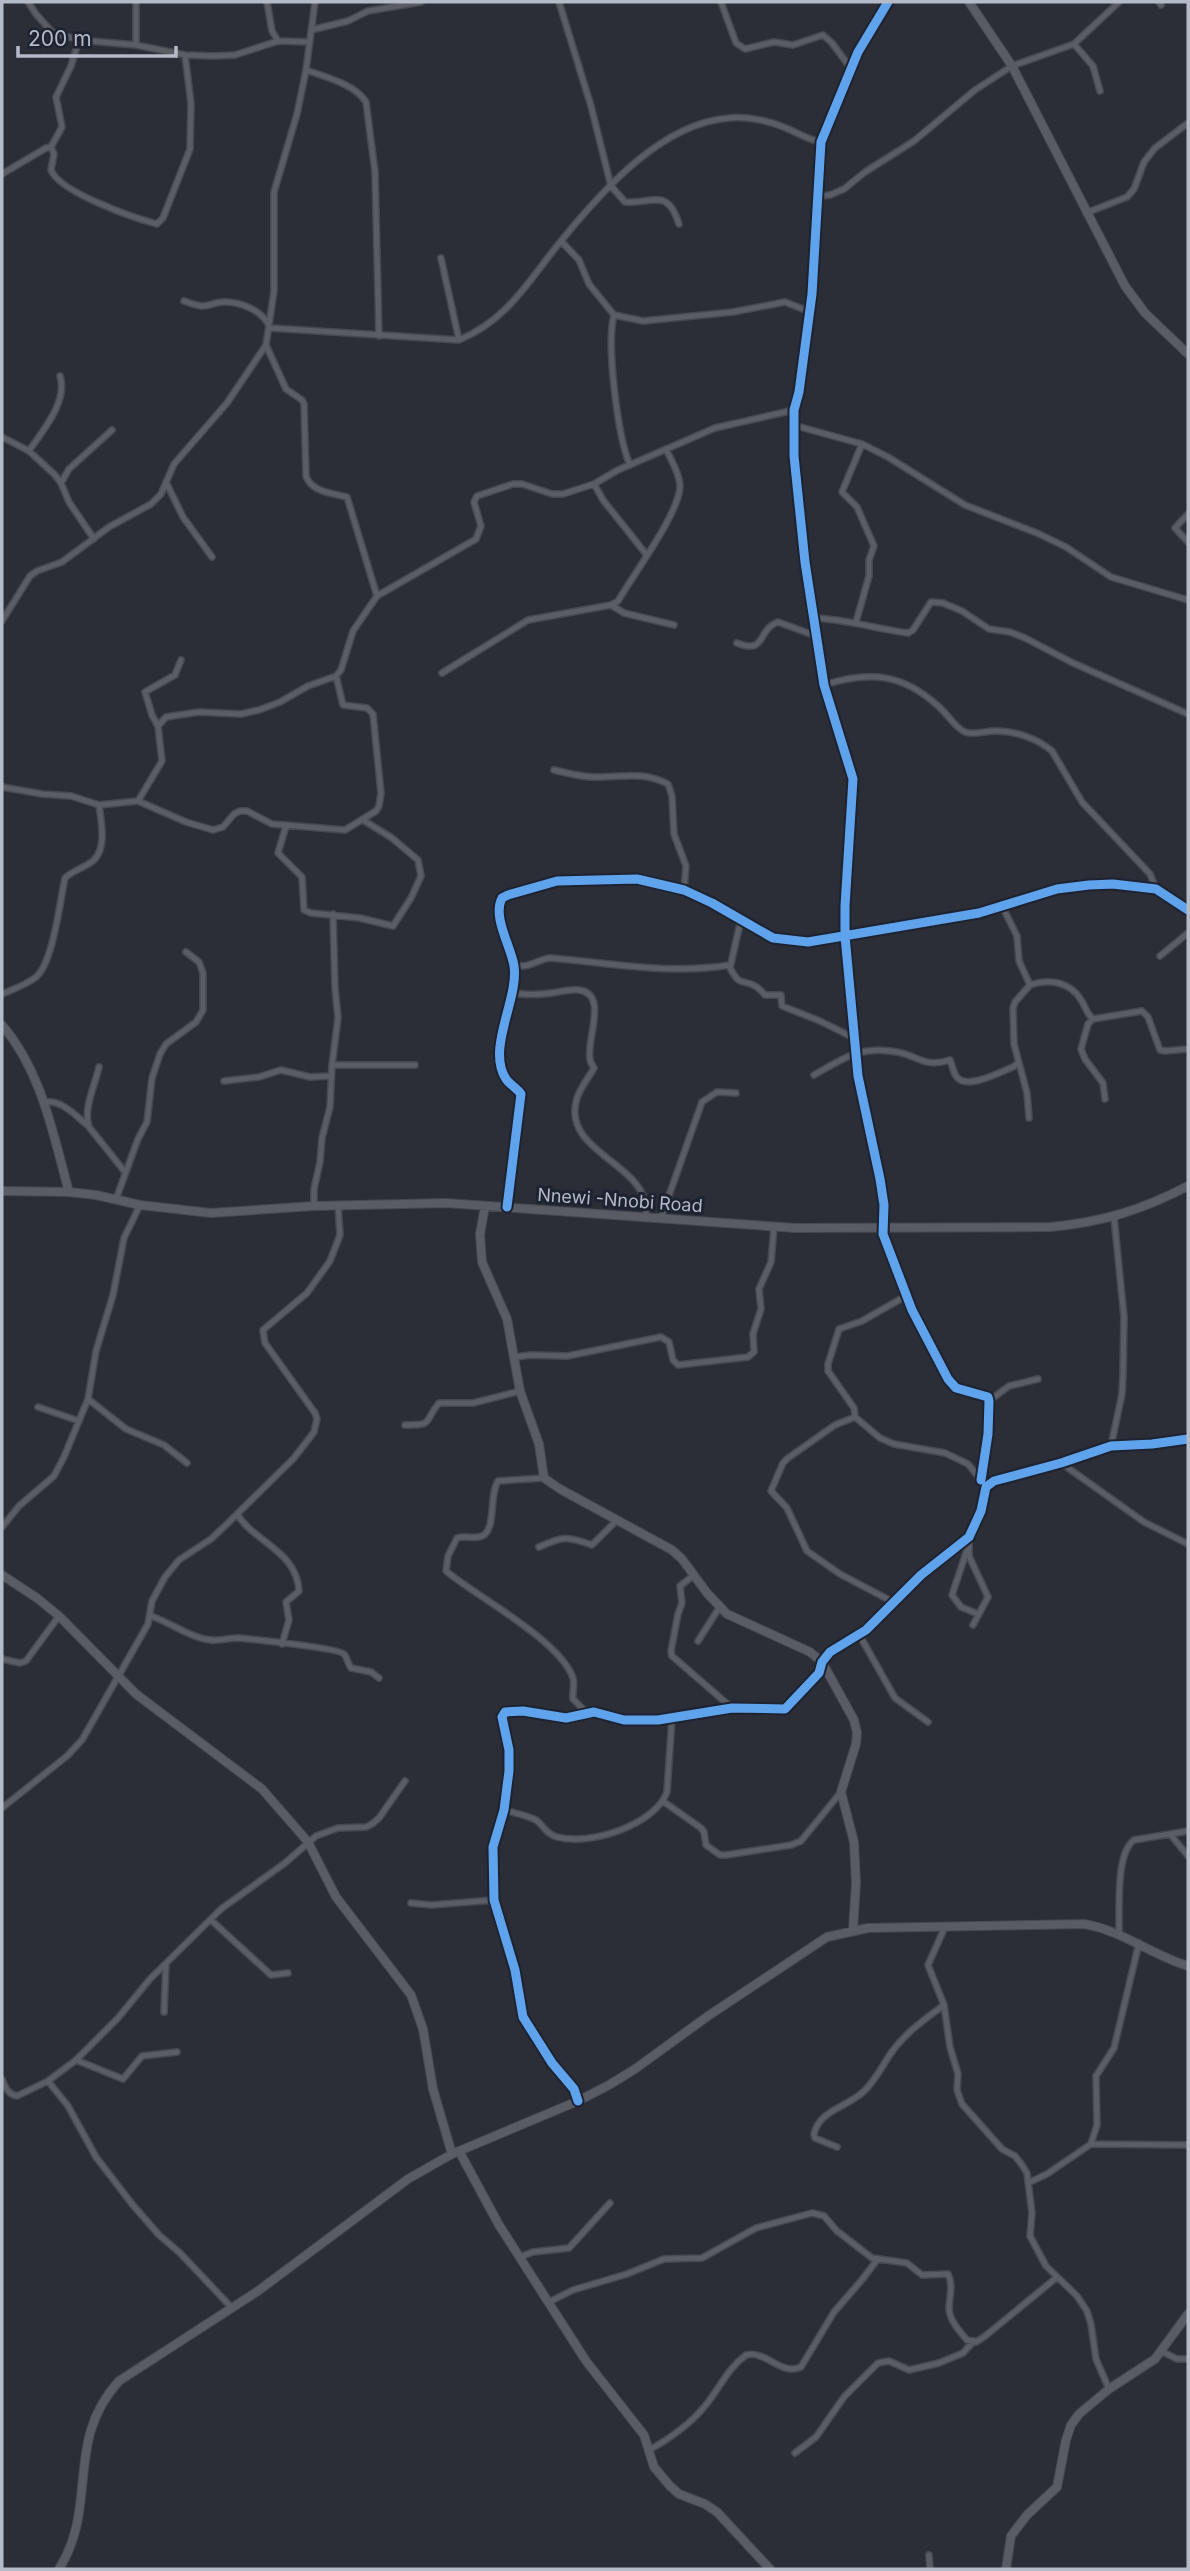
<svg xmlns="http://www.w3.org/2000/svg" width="1190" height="2571" viewBox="0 0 1190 2571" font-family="Inter,sans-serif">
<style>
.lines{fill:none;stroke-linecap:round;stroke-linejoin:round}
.street-casing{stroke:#464950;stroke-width:8}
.secondary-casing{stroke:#464950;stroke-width:10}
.street{stroke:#5b5d65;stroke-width:5}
.secondary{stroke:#595c64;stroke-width:8}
.cycleway-casing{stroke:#1e2332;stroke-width:13}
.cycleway{stroke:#60a3ed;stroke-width:9}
.labels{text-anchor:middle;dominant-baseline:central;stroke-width:6;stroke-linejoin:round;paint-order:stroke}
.street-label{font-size:18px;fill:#b5bac8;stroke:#1e2332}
</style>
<rect width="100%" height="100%" fill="#2b2e37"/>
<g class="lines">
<!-- street casing -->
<g class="street-casing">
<path id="street" d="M28 2 36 14 52 32 79 40 136 45 185 55 214 56 235 55 278 41 309 42
M267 2 272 31 278 41
M559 2 591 106 611 186 625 202C654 204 667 187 679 224
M721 2 736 43 745 49 774 42 793 45 823 35 832 43 852 70
M888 2 858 52 821 142 812 294 799 392 794 410V456L805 562 824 685 853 779 845 906V936L858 1076 880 1179 884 1205 883 1234 912 1310 948 1379 956 1388 988 1397 989 1401 988 1434 981 1480
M1159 2 1161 5
M311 30 348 21 368 11 421 2
M1074 44 1093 66 1100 91
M136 45V2
M306 70C325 77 355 84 366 102L375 172 379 336
M51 147 62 127 56 97 71 66 79 40
M2 174 46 148 51 147 54 154 51 170C59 192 134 218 157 224L163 218 190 149 191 104 185 55
M819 196 830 195 844 189 865 172 914 141 975 90 1012 66 1074 44 1119 2
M1086 213 1127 197 1134 189 1144 162 1155 148 1188 123
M561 241 579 260 589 284 614 315C606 344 618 438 630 465
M441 258 459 340
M184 301C189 303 195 305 201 306 208 307 215 302 223 302 240 301 264 311 270 328L459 340C509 319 528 281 561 241 601 192 661 123 729 118 747 116 770 121 786 128 798 133 808 140 821 142
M614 315 643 321 733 312 785 302 808 311
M266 345 286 389 302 400 304 404 306 476C311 492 332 493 347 497L377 596
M793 425 862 444 888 457 965 505 1037 533 1066 547 1111 577 1188 600
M2 437 29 451 55 475 61 483 69 502 94 539
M29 451C43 430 68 402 60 376
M166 482 183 517 212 557
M61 483 69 469 112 430
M594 484 603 500 646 554
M1188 514 1175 528 1188 542
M611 605 624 613 674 625
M814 618C846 619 876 629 908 633L913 630 931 602 943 603 962 611 989 629 1010 632 1025 638 1073 663 1188 714
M2 621 30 576 37 571 62 562 109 527 151 504 161 494 174 464 227 403 266 345 274 291V192L297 114 306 70 315 2
M856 622 869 576V560L874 546 857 507 842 492 862 444
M737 643C767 655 757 629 778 622L816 636
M442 673 528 620 611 605 618 601C633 575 681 511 680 485 679 472 671 460 666 449
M824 685C869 671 902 673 938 706 947 713 955 728 965 732 975 736 987 730 997 731 1016 731 1038 739 1052 751L1082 802 1150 874 1156 889
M158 726 152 715 145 692 175 675 181 660
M554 770C568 773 583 778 598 777 625 777 641 771 668 784L672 796 674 834 686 866 684 890
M2 787 42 794 71 796 99 805 138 801 186 822 213 830 223 827 234 814 240 811H247L272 824 345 830 376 811 379 806 381 793 373 714 367 708 343 705 336 676
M138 801 162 761 158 726 166 717 199 712 241 714 259 710 280 702 308 686 336 676 341 670 353 631 377 596 476 539 481 526 474 502 477 496 513 484H522L552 494H563L594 484 618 470 715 428 794 410
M286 826 278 853 302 877 304 910 311 913 360 918 393 926 411 898 421 876 418 860 392 838 363 820
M1002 906 1017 936 1019 961 1030 985
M741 919 730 968C741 988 741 978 755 986 759 988 762 992 765 995H781L782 1006 820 1021 854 1038
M1160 956 1188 933
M514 965C529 969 536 960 550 958 611 963 669 975 730 965
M513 993C526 995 538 995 551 993 560 992 570 989 579 990 609 994 586 1039 590 1059 590 1062 592 1065 594 1068 588 1079 578 1090 576 1102 565 1149 635 1162 645 1201 646 1206 646 1213 646 1218
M2 994C14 989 26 985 36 977 53 963 60 901 65 878 73 870 85 868 94 860 107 847 101 821 99 805
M332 1065H415
M99 1067C95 1085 83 1109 89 1127L125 1172
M814 1075C844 1058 860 1045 897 1052 919 1056 924 1068 950 1060 952 1065 953 1071 956 1076 966 1091 1000 1072 1013 1067L1018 1063
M224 1081 259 1077 281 1070 310 1077 331 1076
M1105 1099 1103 1083 1085 1059 1081 1049 1088 1024 1093 1019 1142 1011 1148 1017 1160 1050 1165 1051 1188 1049
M44 1102C62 1100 74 1114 87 1125
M1029 1118 1027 1093 1014 1044 1013 1008 1015 1002 1030 985C1048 978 1071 982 1081 1000 1086 1007 1086 1013 1093 1019
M116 1199 138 1139 147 1122 152 1078 160 1054 166 1044 196 1022 203 1010V973L199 962 186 952
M314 1206V1189L320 1162 322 1138 330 1107 332 1065 338 1018 335 988 333 914
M507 1207 521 1094C517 1088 510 1085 506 1079 486 1049 519 999 514 966 511 946 492 917 502 898L508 895 557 881 637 879 684 890 712 903 773 938 808 942 979 913 1057 889 1089 885 1113 884 1156 889 1188 910
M661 1218 702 1102 717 1092 736 1093
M906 1296 862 1321 839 1329 828 1364V1371L854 1408 855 1417 880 1438 894 1444 945 1453 968 1464 981 1480
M515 1357 531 1355 567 1356 661 1337 669 1342 673 1360 678 1365 748 1357 754 1352 753 1334 761 1309 759 1289 771 1262 774 1227
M88 1399 126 1429 164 1445 187 1463
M989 1401 1009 1386 1038 1379
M38 1407 79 1421
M855 1417 835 1425 788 1458 783 1463 771 1491 787 1508 807 1551 840 1574 893 1602
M405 1425C435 1425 423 1422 439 1403H473L520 1391
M1111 1446 1122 1394 1123 1375 1124 1317 1114 1217
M1061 1463 1144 1522 1188 1544
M544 1478 498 1481C489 1495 496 1526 484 1535 478 1540 465 1535 457 1538L448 1556 446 1571C477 1597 560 1640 573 1678 575 1685 572 1693 573 1699L587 1713
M237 1514C255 1543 297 1551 299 1591L286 1602 289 1620 282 1644
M2 1527 19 1506 54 1476 64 1457 88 1399 96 1351 113 1295 124 1238 140 1205
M969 1537V1556L988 1597 973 1625
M539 1547C563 1536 567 1536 592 1545L617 1520
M967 1550 952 1595 961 1607 978 1614
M694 1575 680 1586 682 1603 678 1614 671 1651 672 1656 732 1708
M151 1616C169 1622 193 1639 211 1640 219 1641 229 1638 238 1638 251 1639 338 1648 344 1654 347 1657 348 1664 351 1668L371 1672 379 1678
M860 1636 895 1698 928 1722
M698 1641 719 1608
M2 1659 20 1663 26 1661 59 1616
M664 1802 701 1828 704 1832 706 1845 720 1855H726L791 1845 801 1841 841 1792
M2 1808 67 1756 82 1740 148 1624 152 1601 165 1577 179 1560 211 1539 229 1522 294 1458 314 1432 317 1419 315 1413 265 1343 263 1330 307 1293 330 1261 340 1235 338 1205
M504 1810C514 1813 527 1815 536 1820 544 1826 546 1834 557 1837 590 1846 655 1825 667 1792L672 1718
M1170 1834 1188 1856
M411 1903 431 1905 494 1900
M211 1920 271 1975 288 1973
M945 1927 928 1965 944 2005 950 2047 958 2074 957 2090 962 2104 1002 2149 1015 2156 1022 2165 1027 2173 1032 2213 1030 2236 1046 2266 1077 2296 1087 2311 1091 2324 1096 2359 1109 2389
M1119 1933C1120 1910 1115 1854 1134 1840L1188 1831
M164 2012 166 1964
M76 2060 123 2079 142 2056 177 2052
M2 2079C5 2087 7 2094 17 2096L48 2081 76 2060 118 2018 150 1979 221 1909 285 1863 316 1836 338 1828 366 1827 372 1824 379 1818 405 1781
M48 2081 68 2106 96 2157 132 2204 159 2235 180 2253 232 2308
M578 2101 574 2089 552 2063 523 2017 515 1970 494 1900 493 1847 504 1810 509 1771V1750L502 1717 505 1712 523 1711 566 1718 594 1712 624 1720H658L732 1708 785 1709 819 1673 822 1662 830 1652 866 1630 921 1575 969 1537 981 1511 986 1487 994 1481 1061 1463 1111 1446 1152 1444 1188 1439
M1091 2144 1188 2145
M837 2147 815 2138 814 2134C819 2111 846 2107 862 2093 875 2082 882 2066 891 2053 905 2033 925 2019 944 2005
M1028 2183 1047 2174 1091 2144 1097 2125 1096 2076 1114 2048 1139 1943
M520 2257 533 2252 569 2248 610 2203
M549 2302 573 2290 627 2274 664 2259 702 2258 756 2228 812 2213 824 2216 837 2231 872 2258 907 2263 922 2275 948 2274C954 2286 949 2297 949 2309 950 2321 960 2332 967 2340L976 2342 984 2337 1056 2278
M1161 2351 1177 2359H1188
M649 2450C669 2439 691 2423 705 2406 720 2388 727 2369 746 2355 766 2350 781 2376 801 2367L834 2312 861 2281 877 2260
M795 2453 816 2437 844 2397 878 2363 889 2361 909 2370 939 2363 963 2353 974 2341
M929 2555 930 2569"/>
</g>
<!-- secondary casing -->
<g class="secondary-casing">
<path id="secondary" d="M969 2 1012 66 1125 286 1145 313 1188 354
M2 1025C42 1072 53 1134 69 1192
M2 1191 69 1192 96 1195 140 1205 211 1213 314 1206 446 1203 795 1228 1050 1227C1103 1222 1142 1210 1188 1186
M485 1206 480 1234 482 1262 507 1319 520 1391 539 1444 544 1478 560 1489 672 1550 682 1559 707 1593 727 1614 810 1652 822 1662 854 1720 857 1733 856 1744 841 1792 854 1842 856 1883 853 1930
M2 1575 37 1598 59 1616 136 1694 262 1789 308 1842 336 1897 411 1995 423 2029 433 2089 452 2154
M459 2151 499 2225 586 2361 644 2435 654 2467 670 2486 679 2494 705 2504 717 2512 770 2569
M59 2569C99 2505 64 2441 119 2381L258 2291 408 2179 452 2154 578 2101 609 2085 635 2069 708 2016 827 1937 868 1928 1084 1924C1124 1931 1151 1955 1188 1966
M1006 2569 1011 2536 1027 2515 1057 2487 1066 2440 1071 2425 1079 2414 1109 2389 1155 2359 1188 2314"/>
</g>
<!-- street -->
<use href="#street" class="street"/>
<!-- secondary -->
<use href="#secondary" class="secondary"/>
<!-- cycleway casing -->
<g class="cycleway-casing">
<path id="cycleway" d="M888 2 858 52 821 142 812 294 799 392 794 410V456L805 562 824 685 853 779 845 906V936L858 1076 880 1179 884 1205 883 1234 912 1310 948 1379 956 1388 988 1397 989 1401 988 1434 981 1480
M507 1207 521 1094C517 1088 510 1085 506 1079 486 1049 519 999 514 966 511 946 492 917 502 898L508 895 557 881 637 879 684 890 712 903 773 938 808 942 979 913 1057 889 1089 885 1113 884 1156 889 1188 910
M578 2101 574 2089 552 2063 523 2017 515 1970 494 1900 493 1847 504 1810 509 1771V1750L502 1717 505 1712 523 1711 566 1718 594 1712 624 1720H658L732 1708 785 1709 819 1673 822 1662 830 1652 866 1630 921 1575 969 1537 981 1511 986 1487 994 1481 1061 1463 1111 1446 1152 1444 1188 1439"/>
</g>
<!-- cycleway -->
<use href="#cycleway" class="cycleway"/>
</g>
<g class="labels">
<!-- street labels -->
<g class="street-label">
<text transform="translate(620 1200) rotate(4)">Nnewi -Nnobi Road</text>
</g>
</g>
<!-- border -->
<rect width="1190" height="2571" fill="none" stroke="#b5bac8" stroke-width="7"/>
<!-- scale -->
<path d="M18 46v10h158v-10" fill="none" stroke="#b5bac8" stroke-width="3.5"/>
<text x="28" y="46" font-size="21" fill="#b5bac8" stroke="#1e2332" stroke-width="5" paint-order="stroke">200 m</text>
</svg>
